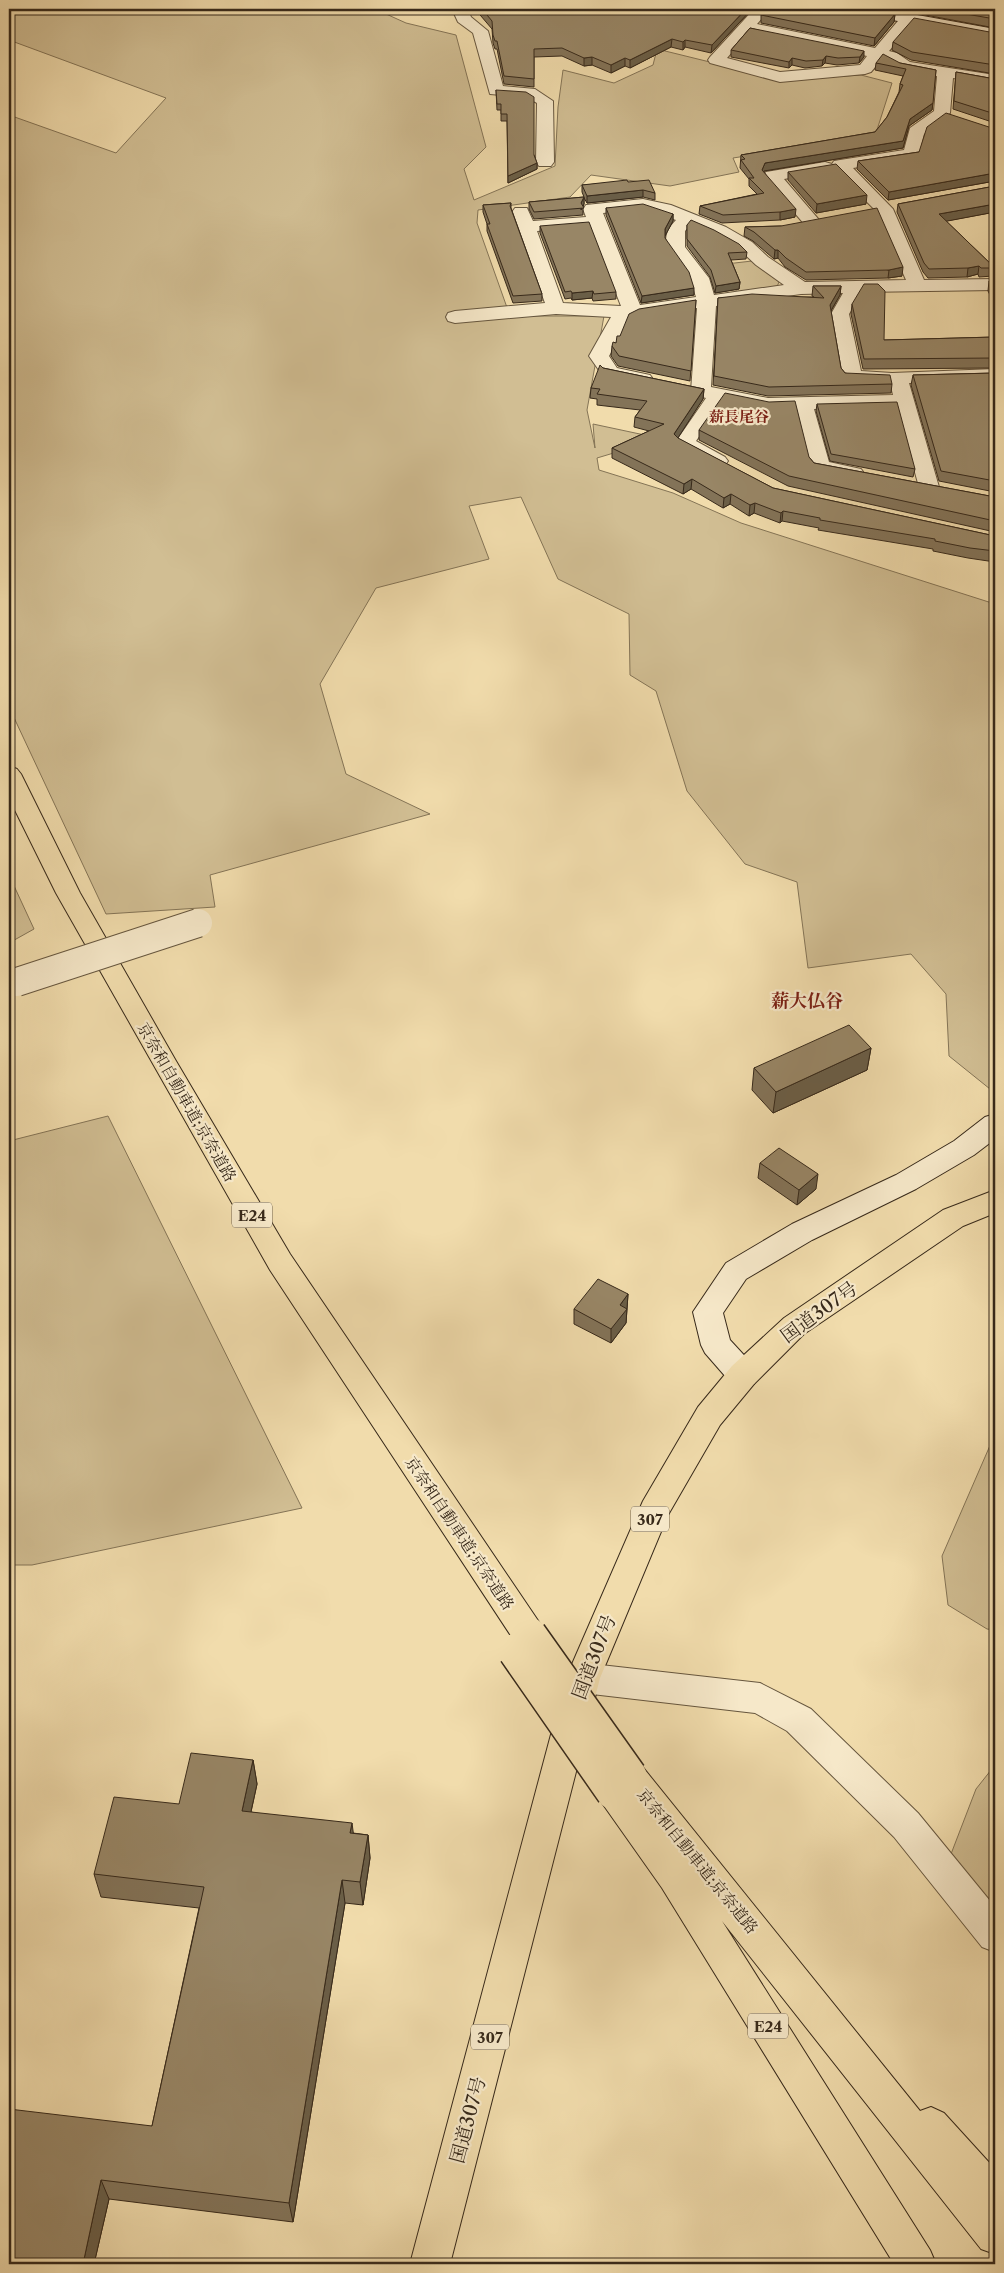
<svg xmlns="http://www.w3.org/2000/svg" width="1004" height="2273" viewBox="0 0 1004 2273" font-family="'Libre Caslon Text','Noto Serif JP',serif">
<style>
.green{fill:#d1be93;stroke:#847456}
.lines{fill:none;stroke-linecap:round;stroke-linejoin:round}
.street-casing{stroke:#66563e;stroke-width:2}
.secondary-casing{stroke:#37291a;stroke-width:2}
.highway-casing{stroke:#37291a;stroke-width:2}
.street{fill:#f6e8c9;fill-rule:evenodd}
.secondary{fill:#f6e8c9;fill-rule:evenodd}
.highway{fill:#f1dcac;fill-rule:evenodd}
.street-bridge-casing{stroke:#66563e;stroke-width:30;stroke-linecap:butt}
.highway-bridge-casing{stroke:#37291a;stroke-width:38;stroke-linecap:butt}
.street-bridge{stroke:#f6e8c9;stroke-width:28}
.highway-bridge{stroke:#f1dcac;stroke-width:35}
.wall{fill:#837358;stroke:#37291a}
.shaded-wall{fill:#6a5e47;stroke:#37291a}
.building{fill:#988666;stroke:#37291a}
.labels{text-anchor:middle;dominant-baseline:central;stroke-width:4.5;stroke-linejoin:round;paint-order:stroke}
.far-neighbourhood-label{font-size:15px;font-weight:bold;fill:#7a1f14;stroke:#f6e8c9}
.shield{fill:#f6e8c9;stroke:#70624e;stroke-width:1}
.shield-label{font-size:15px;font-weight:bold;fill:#37291a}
.street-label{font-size:16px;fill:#37291a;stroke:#f6e8c9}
.neighbourhood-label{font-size:18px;font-weight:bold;fill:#7a1f14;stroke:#f6e8c9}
.near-street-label{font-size:19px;fill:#37291a;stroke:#f6e8c9}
</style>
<rect width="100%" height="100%" fill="#f1dcac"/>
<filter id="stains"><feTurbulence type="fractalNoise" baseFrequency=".004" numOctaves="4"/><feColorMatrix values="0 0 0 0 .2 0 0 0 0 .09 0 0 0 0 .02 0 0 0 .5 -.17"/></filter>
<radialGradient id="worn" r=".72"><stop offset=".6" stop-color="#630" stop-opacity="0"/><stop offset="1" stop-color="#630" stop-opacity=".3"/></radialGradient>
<!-- green -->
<path class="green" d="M9 9H375L406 23 456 35 486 147 464 169 474 200 555 166 558 107 563 70 614 83 653 65 657 49 783 80 861 75 892 83 875 136 733 158 739 172 670 186 591 175 570 197 478 210 477 223 510 316H604L587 410 595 448 593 424 668 440 647 443 597 458 599 470 673 493 741 523 995 604V1084L990 1089 949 1056 946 994 911 954 808 968 797 882 745 864 687 791 656 691 630 675 629 614 558 579 521 497 469 506 489 559 376 588 320 684 346 774 430 814 210 875 215 907 106 914 9 707V115L116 153 166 98 9 40Z
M752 261 779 282 776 289 737 293 726 264Z
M9 875 34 929 9 943Z
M108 1116 302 1508 32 1565H9V1141Z
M995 1434V1630L987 1629 948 1605 942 1556Z
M995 1765V1925L951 1854 976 1789Z"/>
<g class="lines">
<!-- street casing -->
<g class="street-casing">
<path id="street" d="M452 9H468L471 17 488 31 503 86 535 89 553 101 554 162 551 166H539L536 162 537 103 526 97 490 94 473 33 458 22Z
M754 9H770L757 24 875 48 903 15H915L917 18 915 21 889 51 897 53 910 62 995 75V85L953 78 950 113 924 134 918 158 853 168 893 209 924 280 995 279V290L862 292 849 314 861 371 892 373 995 369V381L909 383 939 487 936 491 929 493 922 491 919 487 897 407 814 409 829 462 861 469 864 473 861 477 854 479 813 471 810 467 795 409 768 410 723 401 696 441 725 457 728 461 725 465C709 469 692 455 678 447L675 443 706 398 694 395 691 391 697 308 638 317 627 323 609 356 617 368 650 375 653 379 650 383 643 385 603 376 589 356 611 317 556 314 455 323 448 321 446 317 448 313 455 311 545 303 512 212 515 208H527L533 221 586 217 583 209 586 205 643 199 671 205 726 227 752 242 768 257 805 282 906 280 876 211 833 168 831 171 825 172 784 179 820 221 817 225H805L763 176 766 172 772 171 825 162 832 164 834 161 840 160 904 150 910 128 934 111 937 76 899 69 882 59 871 72 865 74 780 82 710 63 708 60 710 57ZM749 32 867 56 860 65 780 72 727 58ZM643 209 676 220C652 245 678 257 690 278 693 283 694 291 696 297L640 305 603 213ZM690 225 714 235 740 250 756 265 784 285 714 295 709 278 685 247V231ZM590 227 621 306 563 303 537 231ZM843 293 831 314 842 377 845 381 852 383 890 382 893 395 768 398 711 387 716 306 801 294Z
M583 1663 760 1683 811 1709 918 1813 995 1907V1952L982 1947 894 1837 787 1731 755 1713 583 1693 571 1689 566 1678 571 1667Z"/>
</g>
<!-- secondary casing -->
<g class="secondary-casing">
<path id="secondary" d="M852 9H884L995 29V39L860 14 854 12Z
M995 1114V1139L974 1155 916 1189 812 1240 746 1279 723 1313 730 1340 754 1366 758 1375 754 1384 743 1387 732 1384 705 1353 701 1345 693 1312 726 1263 792 1224 896 1175 954 1141 985 1117Z"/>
</g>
<!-- highway casing -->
<g class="highway-casing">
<path id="highway" d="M9 766 17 769 21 774 80 893 176 1061 290 1254 541 1625 545 1635 541 1645 529 1650 517 1645 270 1270 56 893 9 798Z
M995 1190V1213L963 1226 804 1334 754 1384 720 1425 668 1515 600 1678 450 2264H410L566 1678 643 1501 698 1407 732 1366 784 1318 943 1210Z
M629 1760 641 1765 920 2111 931 2107 944 2113 995 2169V2254L981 2249 722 1921 930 2250 936 2264H894L662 1888 602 1803 597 1792 602 1781 612 1777 617 1765Z"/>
</g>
<!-- street -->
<use href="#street" class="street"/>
<!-- secondary -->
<use href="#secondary" class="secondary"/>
<!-- highway -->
<use href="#highway" class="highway"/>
<!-- street-bridge casing -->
<g class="street-bridge-casing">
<path id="street-bridge" d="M17 982 198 923"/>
</g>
<!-- highway-bridge casing -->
<g class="highway-bridge-casing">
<path id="highway-bridge" d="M529 1635 629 1776
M516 1651 614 1792"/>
</g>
<!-- street-bridge -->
<use href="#street-bridge" class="street-bridge"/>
<!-- highway-bridge -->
<use href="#highway-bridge" class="highway-bridge"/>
</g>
<!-- wall -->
<path class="wall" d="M475 9H752L711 53 685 47 683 50 671 47 630 68 625 66 611 73 592 65 584 66 562 56 534 57V87L504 84 497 49H495L493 43 492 29Z
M893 9H995V28Z
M895 14 894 22 874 46 761 23V15Z
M750 28 864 57 859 63 837 65 825 63 822 66 805 68 792 65 789 68 731 57V50Z
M995 33V74L911 60 892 50 893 42Z
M876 63H900L936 70 932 110 909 126 903 148 764 171V172L795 217 780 220 722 223 699 214 700 206 757 194 749 186V179L740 168 741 155 875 132 887 117 899 92 900 84 903 76 875 70Z
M956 72 995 79V123L953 109Z
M496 90 534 155 537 163V169L508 183 507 121H501V110H497Z
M995 129V181L888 200 857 169 858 161 919 152Z
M788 172 866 204 816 213 788 180Z
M628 182 655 193V200L643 197 587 203 584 198V204L583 207V215L534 219 529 209V202L584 197 582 192V185Z
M995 186V212L946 221 995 268 993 276 979 277 978 274 967 277 928 278 923 272 897 212 898 204Z
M511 203V208L542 294V301L513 303 487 231V224L483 212V205Z
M606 208 673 214V221L665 235V238L694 295 641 303 606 215Z
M687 225 747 252 746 259 731 260 740 282 739 289 715 293 710 277 687 246Z
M540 226 616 292V299L593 301 592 298 572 300 571 298 565 299 540 233Z
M781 226 902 276 888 278 806 280 785 267 778 258 774 259 753 241 744 236 745 227Z
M989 281H995V305L988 291Z
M813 286H841L840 295 831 311 841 368 845 373 892 384 891 393 768 396 713 385 718 298 814 297 812 296Z
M696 300 690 381 618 366 611 356 612 346 616 343 620 336Z
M852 304 884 340 995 337V368L863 369 851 314Z
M603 368 704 389 703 399 677 438 773 488 995 536V562L968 558 933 551V549L818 530 819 528 782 521 780 523 754 513 749 516 730 504 723 508 691 489 683 494 612 458V448L649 431 634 427 635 417 640 410 597 405V399L590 398 591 388Z
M995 373V492L939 481 911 385 913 375Z
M817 404 915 469 913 477 830 461 816 411Z
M699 430 809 457 814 463 995 497V532L788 486 699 440Z
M871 1048 867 1070 773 1113 752 1090 754 1068Z
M760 1163 816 1189 797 1205 758 1178Z
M628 1294 626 1323 611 1343 574 1324V1309Z
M253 1760 257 1784 251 1812 353 1833 368 1835 370 1858 363 1905 345 1903 293 2222 109 2199 94 2264H9L152 2126 199 1908 101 1897 94 1874 179 1804Z"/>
<!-- shaded-wall -->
<path class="shaded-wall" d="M746 9H752L711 53 712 45Z
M895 14 894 22 874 46 875 38Z
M672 39 671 47 630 68V60Z
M685 40V47L683 50V42Z
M864 51V57L859 63 860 57Z
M826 56 825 63 822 66 823 60Z
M592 57V65L584 66V58Z
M625 58V66L611 73V65Z
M792 58V65L789 68V62Z
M933 103 932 110 909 126 903 148 764 171 762 177V170L765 163 903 141 910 119Z
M537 163V169L508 183V176Z
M995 173V181L888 200 889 192Z
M643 190V197L587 203V196Z
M867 195 866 204 816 213 817 204Z
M584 197V204L581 210V203Z
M995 204V212L937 223 939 214Z
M796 209 795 217 780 220V212Z
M673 214V221L665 236V229Z
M775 250H778V258L774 259Z
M979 266 978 274 967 277 968 268Z
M903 267 902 276 888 278 889 270Z
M740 282 739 289 715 293 716 286Z
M841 286 840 295 829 314 830 305Z
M694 288V295L641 303 642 296Z
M593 291 592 298 572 300V293Z
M704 389 703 399 674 444V434Z
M692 479 691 489 683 494 684 484Z
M731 494 730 504 723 508 724 498Z
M755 503 754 513 749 516 750 505Z
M783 511 782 521 780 523 781 513Z
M871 1048 867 1070 773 1113 776 1092Z
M818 1174 816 1189 797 1205 799 1190Z
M628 1294 626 1323 611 1343V1329L620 1305Z
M253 1760 257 1784 246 1834 242 1811Z
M352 1823 355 1846 350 1833Z
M368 1835 370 1858 363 1905 360 1882Z
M342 1880 345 1903 293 2222 289 2203Z
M101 2180 109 2199 94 2264H83Z"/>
<!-- building -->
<path class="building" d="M482 9H746L712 45 685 40 683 42 672 39 630 60 625 58 611 65 592 57 584 58 562 48 534 49V79L504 76 497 41H495L493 35 492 21Z
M766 9H868L895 14 875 38 761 15Z
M937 9H995V19Z
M914 18 995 33V65L912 52 893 42Z
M750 28 864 51 860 57 838 58 826 56 823 60 806 61 792 58 789 62 731 50Z
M883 54 900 63 936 70 933 103 910 119 903 141 765 163 762 170 796 209 780 212 723 215 700 206 764 193 749 178H754L741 160 745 159 741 155 875 132 887 117 903 85 900 84 906 69 876 63Z
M956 72 995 79V114L954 101Z
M496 90 526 92 534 97V155L537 163 508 176 507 114H501V104H497Z
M946 113 995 129V173L889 192 858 161 919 152 927 127Z
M836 164 867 195 817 204 788 172Z
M627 180 628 182 649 180 655 193 643 190 587 196 582 185Z
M995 186V204L939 214 995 268H981L979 266 968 268 929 269 924 263 898 204Z
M584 197 581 203 584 208 534 212 529 202Z
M511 203 510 206 542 294 513 296 487 224H490L483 205Z
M643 204 673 214 665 229V238L689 272 694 288 642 296 606 208Z
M877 208 903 267 889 270 806 272 786 258 778 250H775L754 232 745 227 781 226Z
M691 220 714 230 739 244 747 252 728 253 740 282 716 286 711 270 687 239V225Z
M589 222 616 292 594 294 593 291 572 293 571 291 565 292 540 226Z
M989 281H995V292Z
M864 284H878L885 291 884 340 995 337V358L864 359 852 304Z
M813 286H841L830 305 841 368 845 373 890 375 892 384 769 387 714 376 718 298 752 294 824 298Z
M696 300 691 371 619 356 612 346 613 342 616 343 617 336H620L629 314 639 309Z
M600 365 603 368 704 389 674 434 678 438 773 488 995 536V551L970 548 935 541V539L820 520V518L783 511 781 513 755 503 750 505 731 494 724 498 692 479 684 484 612 448 664 424 635 417 647 401 597 394 600 389 591 388Z
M995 373V481L941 471 913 375Z
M725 393 769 402 795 401 809 457 814 463 995 497V521L789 476 699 430Z
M897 402 915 469 831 454 817 404Z
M849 1025 871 1048 776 1092 754 1068Z
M779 1148 818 1174 799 1190 760 1163Z
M598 1279 628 1294 620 1305 627 1309 611 1329 574 1309Z
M191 1753 253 1760 242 1811 352 1823 350 1833 368 1835 360 1882 342 1880 289 2203 101 2180 83 2264H9V2109L152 2126 204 1887 94 1874 114 1797 179 1804Z"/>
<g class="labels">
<!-- far-neighbourhood labels -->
<g class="far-neighbourhood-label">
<text x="739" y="416">薪長尾谷</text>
</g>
<!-- shield labels -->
<g class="shield">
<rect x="232" y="1202.5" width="40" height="25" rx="4"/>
<rect x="631" y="1506.5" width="38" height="25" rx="4"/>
<rect x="748" y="2013.5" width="40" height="25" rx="4"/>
<rect x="471" y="2024.5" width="38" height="25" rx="4"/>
</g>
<g class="shield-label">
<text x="252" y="1215">E24</text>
<text x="650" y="1519">307</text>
<text x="768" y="2026">E24</text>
<text x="490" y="2037">307</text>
</g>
<!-- street labels -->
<g class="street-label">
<text transform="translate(187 1102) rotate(60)">京奈和自動車道;京奈道路</text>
<text transform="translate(460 1533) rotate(56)">京奈和自動車道;京奈道路</text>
<text transform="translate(698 1861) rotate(51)">京奈和自動車道;京奈道路</text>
</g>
<!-- neighbourhood labels -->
<g class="neighbourhood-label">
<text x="807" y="1001">薪大仏谷</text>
</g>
<!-- near-street labels -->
<g class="near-street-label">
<text transform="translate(819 1312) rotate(-36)">国道307号</text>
<text transform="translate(594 1657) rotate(-69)">国道307号</text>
<text transform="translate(468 2120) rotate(-75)">国道307号</text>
</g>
</g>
<!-- margin -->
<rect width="1004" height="2273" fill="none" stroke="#f1dcac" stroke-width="30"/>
<rect x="10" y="10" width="984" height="2253" fill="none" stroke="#37291a" stroke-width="2.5"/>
<rect x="15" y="15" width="974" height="2243" fill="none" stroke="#37291a"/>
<rect width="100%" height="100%" filter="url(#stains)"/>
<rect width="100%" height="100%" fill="url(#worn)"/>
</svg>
